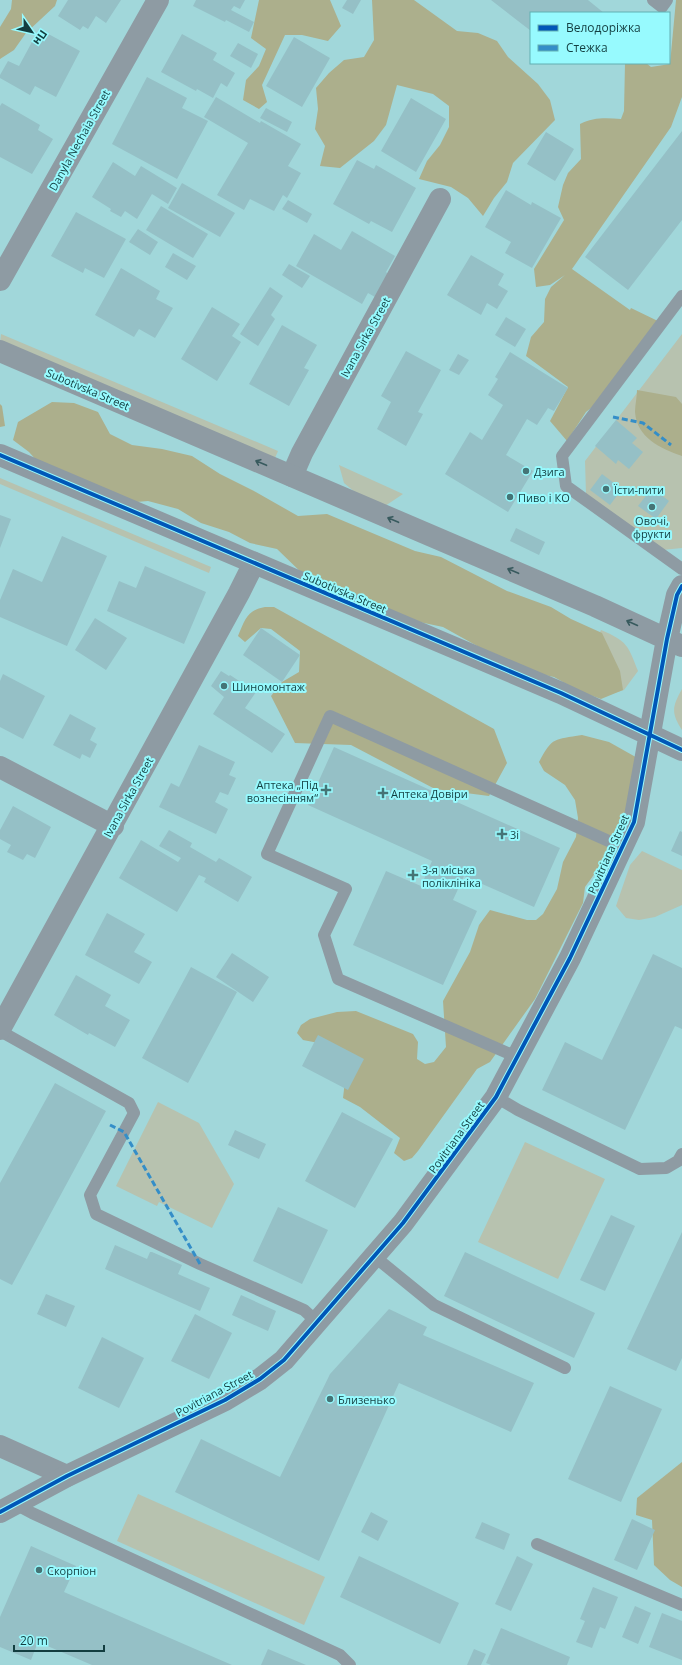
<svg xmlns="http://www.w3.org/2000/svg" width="682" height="1665" viewBox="0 0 682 1665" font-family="'Open Sans',sans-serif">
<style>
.green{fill:#b7c2af}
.forest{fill:#acaf8c}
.building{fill:#95c0c6}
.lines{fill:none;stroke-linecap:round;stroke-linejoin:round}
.service{stroke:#8e9ba3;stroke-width:12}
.minor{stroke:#8e9ba3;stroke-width:22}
.tertiary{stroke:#8e9ba3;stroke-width:22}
.quiet{stroke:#348ec8;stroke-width:3;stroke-dasharray:6 3;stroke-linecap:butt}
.cycleway-casing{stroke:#97fafe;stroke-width:6}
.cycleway{stroke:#0057b8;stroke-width:4}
.oneway{stroke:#385a5e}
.poi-dot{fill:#457476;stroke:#97fafe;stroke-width:1.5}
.labels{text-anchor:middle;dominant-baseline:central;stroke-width:4;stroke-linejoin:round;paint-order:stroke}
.street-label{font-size:11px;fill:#133e40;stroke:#97fafe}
.poi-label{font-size:11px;fill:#133e40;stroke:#97fafe;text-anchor:start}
</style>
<rect width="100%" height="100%" fill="#a1d7da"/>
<!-- green -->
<path class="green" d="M1 334 278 451 275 458 0 343Z
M682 334V548L662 550 586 494 585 461Z
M339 465 403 494 385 506 356 493 344 483Z
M0 478 211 567 209 573 0 484Z
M601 630C627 641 628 645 638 671L624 690 608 695 576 689Z
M682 689V730C671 713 672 707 682 689Z
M642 851 682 870V905L655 917 639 920 626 918 616 906 630 865Z
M158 1102 199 1123 234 1184 212 1228 159 1202 157 1206 116 1186Z
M525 1142 605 1179 558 1279 478 1242Z
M138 1494 325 1577 304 1625 117 1541Z"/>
<!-- forest -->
<path class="forest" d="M12 0H57L55 6 26 33 14 50 0 59V27L11 9Z
M259 0H330L341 26 328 41 302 35H285L262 85 267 102 259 109 243 100 246 80 259 66 266 49 251 38Z
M372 0H414L457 31 478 33 497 41 508 57 538 84 550 100 555 120 513 163 507 182 494 198 483 216 468 198 451 187 419 179 427 161 440 145 449 127V106L433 94 397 85 386 125 374 141 340 168 320 166 325 146 315 129 318 109 316 88 329 73 344 60 364 57 374 40Z
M676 0H682V97L671 127 572 269 630 310 631 308 662 323 596 404 586 412 567 441 550 421 568 387 526 356 531 337 544 322 545 299 551 287 565 275 550 285 536 287 534 269 564 220 558 207 563 185 568 173 581 159 580 124C593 117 607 118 621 119L624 111 625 63H646L651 67 670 64Z
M637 390 676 397 682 404V456C660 448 637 438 635 412 635 405 637 397 637 390Z
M52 402 74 403 98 412 110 434 132 445 162 449 192 456 220 474 254 491 298 516 327 514 415 551 441 557 507 591 551 607 571 619 602 633 620 671 623 690 601 699 579 691 554 677 535 673 488 652 443 627 396 617 307 578 277 549 250 543 229 532 201 523 178 509 148 501 125 503 38 462 29 452 13 440 18 422Z
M0 404 2 406 5 426 0 427Z
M265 607H274L494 729 507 763 489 796 435 789 351 745 295 743 271 696 282 682 299 672 300 651 271 629 261 628 245 642 238 636C245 620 247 610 265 607Z
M582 735 609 742 641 760 646 803 585 887 583 903 535 999 490 1062 477 1069 418 1151 412 1158 404 1161 394 1153 400 1138 360 1107 343 1098 346 1072 329 1045 303 1040 297 1033 301 1025 310 1019 337 1012 356 1011 413 1034 418 1042 417 1059 425 1064 434 1062 446 1047 443 1001 470 952 479 925 490 910 527 920H536L543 914 557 889 563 862 576 837 578 818 575 800 565 785 544 771 539 762C553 736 554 740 582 735Z
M682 1462V1587L670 1580 654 1565 652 1520 636 1515 637 1498Z"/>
<!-- building -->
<path class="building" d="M68 0H121L106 23 96 16 88 29 83 26 80 30 58 16Z
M196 0H245L240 9 234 6 231 10 254 22 249 32 226 20 225 22 193 6Z
M347 0H361L353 14 342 8Z
M491 0H588L604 13H531V31Z
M39 29 80 51 56 97 35 86 30 95 0 78V75L8 61 19 66Z
M182 34 217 53 213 60 235 73 227 87 221 83 213 98 197 89 196 91 161 72Z
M294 37 330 58 302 107 266 86Z
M238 43 258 54 251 68 230 56Z
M147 77 187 98 182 108 208 121 177 179 112 144Z
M216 97 260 123 261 121 301 144 288 166 301 173 287 198 283 195 274 211 250 199 244 210 217 195 248 143 204 117Z
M411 98 446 119 416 172 381 151Z
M2 103 40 125 38 130 53 139 32 174 0 157V106Z
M266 108 292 122 287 132 260 118Z
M682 131V220L628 290 585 257Z
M546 132 574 149 555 181 527 164Z
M357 160 374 169 376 165 416 188 392 232 371 221 369 224 333 204Z
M113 162 135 176 141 166 177 188 168 204 152 194 137 219 125 211 121 217 110 211 111 209 92 197Z
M182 183 235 213 220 237 168 208Z
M506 190 531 205 532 202 561 218 532 268 505 253 511 242 485 227Z
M288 200 312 214 307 223 282 209Z
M161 206 208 234 193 258 146 230Z
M76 212 126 239 104 278 85 268 83 273 51 256Z
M138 229 158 242 150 255 129 242Z
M352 231 395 256 386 272 388 274 375 297 368 293 362 304 296 266 314 234 341 250Z
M173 253 196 266 187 280 165 267Z
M471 255 504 274 498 285 508 291 497 309 487 303 481 315 447 295Z
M289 264 310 276 302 288 282 275Z
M121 268 160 291 156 299 173 308 155 338 139 329 134 337 95 315Z
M270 287 283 296 271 315 275 319 258 346 240 334Z
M212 307 240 324 232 336 241 342 217 381 181 359Z
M506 317 526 329 515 347 495 335Z
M282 325 317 345 304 368 309 370 289 406 249 384Z
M406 351 441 370 418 412 423 414 406 446 377 429 391 402 381 396Z
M510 352 568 388 554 411 548 408 537 425 527 419 506 455 533 471 508 512 445 474 470 432 482 440 503 405 488 395 498 379 495 377Z
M458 354 469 360 459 375 449 370Z
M616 420 637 438 632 443 643 452 629 469 618 460 616 464 595 446Z
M602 474 622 489 610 505 590 490Z
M652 488 669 501 656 519 638 506Z
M0 515 11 519 0 548Z
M516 528 545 542 539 555 510 541Z
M62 536 107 556 67 646 0 617V600L13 569 42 582Z
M145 566 206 592 184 644 107 611 119 581 136 588Z
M95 618 127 638 106 670 75 650Z
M261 628 300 655 282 682 243 655Z
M221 671 229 676 230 675 256 692 245 708 285 734 272 753 213 714 224 697 211 686Z
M3 674 45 696 23 739 0 727V681Z
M70 714 96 728 90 740 97 744 90 758 82 754 80 759 53 745Z
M199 745 235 762 229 775 236 778 228 795 220 792 215 802 228 809 216 834 159 807 171 783 179 787Z
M334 747 560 848 534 907 464 876 453 900 477 911 443 985 353 945 386 871 421 886 432 861 308 805Z
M13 806 51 827 35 858 27 854 23 860 7 852 11 845 0 839V830Z
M169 830 192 843 190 847 216 862 219 858 252 877 238 902 204 882 206 878 199 875 177 912 119 878 141 840 178 862 181 858 159 846Z
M680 831 682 832V856L671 851Z
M107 913 145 934 134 952 152 962 139 984 85 955Z
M232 953 269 977 253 1002 216 977Z
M653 954 682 968V1029L675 1026 625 1130 542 1090 565 1042 602 1060Z
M191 967 237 992 188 1083 142 1058Z
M76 975 111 995 105 1006 130 1020 115 1047 89 1033 88 1035 54 1015Z
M318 1035 364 1059 348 1090 302 1066Z
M55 1083 106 1111 12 1285 0 1279V1183Z
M342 1112 393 1139 355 1208 305 1181Z
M235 1130 266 1144 259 1159 228 1145Z
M278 1207 328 1230 302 1284 253 1261Z
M611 1215 635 1226 605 1291 580 1280Z
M682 1232V1358L676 1371 627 1349Z
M115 1245 147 1259 150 1252H152L182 1265 178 1274 210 1288 200 1311 105 1269Z
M465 1252 595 1313 574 1358 444 1296Z
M46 1294 75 1306 66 1327 37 1314Z
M241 1295 276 1311 268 1331 232 1315Z
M389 1309 427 1327 423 1335 534 1383 511 1432 399 1383 319 1561 175 1492 201 1439 280 1477 330 1374Z
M195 1314 232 1333 209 1379 171 1361Z
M102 1337 144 1358 119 1408 78 1388Z
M610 1386 662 1409 621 1502 568 1479Z
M371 1512 388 1521 378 1541 361 1532Z
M632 1519 655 1530 637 1570 614 1560Z
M482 1522 510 1534 504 1550 475 1538Z
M31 1546 76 1566 64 1592 232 1665H92L38 1642 31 1660 0 1647V1617Z
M359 1556 459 1603 440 1644 340 1597Z
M517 1556 533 1564 511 1611 495 1604Z
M593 1587 618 1597 605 1629 600 1627 592 1648 576 1642 585 1621 580 1619Z
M635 1606 651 1613 638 1644 622 1637Z
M662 1613 682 1621V1660L649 1647Z
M501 1628 570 1657 567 1665H491L486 1663Z
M268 1649 306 1665H261Z
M474 1649 486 1654 481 1665H467Z"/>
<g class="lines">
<!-- service -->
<path class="service" d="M653 0 662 7 667 0
M682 296 562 456 566 486 682 569
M0 1031 129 1103 134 1113 90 1195 96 1214 200 1264 304 1310 316 1321
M517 1057 338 979 324 935 346 889 267 854 330 716 622 847
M496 1097 518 1110 640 1169 666 1168 678 1161 682 1154
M375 1257 434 1305 565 1368
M15 1504 32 1513 340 1655 350 1665
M537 1544 682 1605"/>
<!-- minor -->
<path class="minor" d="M0 280 158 0
M292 476 302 453 440 199
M667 639 677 595 682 586
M0 767 113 826
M0 1029 239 593 254 563
M0 1446 67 1476"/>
<!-- tertiary -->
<path class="tertiary" d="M0 351 595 606 682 646
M0 455 561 693 682 750
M0 1512 67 1476 225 1400 260 1379 284 1360 403 1223 496 1097 570 958 634 822 667 639"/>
<!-- quiet -->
<path class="quiet" d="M613 417 643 423 671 445
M110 1125 124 1132 200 1264"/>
<!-- cycleway casing -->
<g class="cycleway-casing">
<path id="cycleway" d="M0 455 561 693 682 750
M0 1512 67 1476 225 1400 260 1379 284 1360 403 1223 496 1097 506 1078 570 958 634 822 667 639 677 595 682 586"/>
</g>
<!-- cycleway -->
<use href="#cycleway" class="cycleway"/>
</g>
<!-- one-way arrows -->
<defs><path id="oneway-shaft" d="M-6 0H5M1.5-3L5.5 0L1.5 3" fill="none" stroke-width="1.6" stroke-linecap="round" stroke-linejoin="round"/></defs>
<g class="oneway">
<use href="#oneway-shaft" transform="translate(261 463) rotate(-157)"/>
<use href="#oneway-shaft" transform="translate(393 520) rotate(-157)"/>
<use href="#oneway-shaft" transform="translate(513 571) rotate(-157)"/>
<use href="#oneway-shaft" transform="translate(632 623) rotate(-156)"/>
</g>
<!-- markers -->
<g class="poi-dot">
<circle cx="526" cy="471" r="4"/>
<circle cx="606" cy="489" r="4"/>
<circle cx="510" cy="497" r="4"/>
<circle cx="652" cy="507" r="4"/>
<circle cx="224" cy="686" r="4"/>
<path d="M324 784h4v4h4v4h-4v4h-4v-4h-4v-4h4z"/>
<path d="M381 787h4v4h4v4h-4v4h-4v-4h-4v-4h4z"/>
<path d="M500 828h4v4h4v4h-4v4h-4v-4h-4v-4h4z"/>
<path d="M411 869h4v4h4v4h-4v4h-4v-4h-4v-4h4z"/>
<circle cx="330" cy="1399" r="4"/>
<circle cx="39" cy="1570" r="4"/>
</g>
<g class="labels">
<!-- street labels -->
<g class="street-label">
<text transform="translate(79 140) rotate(-61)">Danyla Nechaia Street</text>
<text transform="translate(365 337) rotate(-61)">Ivana Sirka Street</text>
<text transform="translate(88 389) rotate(23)">Subotivska Street</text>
<text transform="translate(345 592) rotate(23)">Subotivska Street</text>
<text transform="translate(128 797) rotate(-61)">Ivana Sirka Street</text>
<text transform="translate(608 854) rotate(-66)">Povitriana Street</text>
<text transform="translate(456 1137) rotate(-54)">Povitriana Street</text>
<text transform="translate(214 1393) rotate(-28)">Povitriana Street</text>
</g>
<!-- poi labels -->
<g class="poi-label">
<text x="534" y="471">Дзига</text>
<text x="614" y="489">Їсти-пити</text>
<text x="518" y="497">Пиво і КО</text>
<text x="652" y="520" text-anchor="middle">Овочі,<tspan x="652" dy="13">фрукти</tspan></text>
<text x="232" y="686">Шиномонтаж</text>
<text x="318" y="784" text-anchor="end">Аптека „Під<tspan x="318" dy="13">вознесінням“</tspan></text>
<text x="391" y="793">Аптека Довіри</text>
<text x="510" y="834">3і</text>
<text x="422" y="869">3-я міська<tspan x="422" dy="13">поліклініка</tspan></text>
<text x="338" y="1399">Близенько</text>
<text x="47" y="1570">Скорпіон</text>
</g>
</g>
<!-- legend -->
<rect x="530" y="12" width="140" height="52" fill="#97fafe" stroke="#62afb2"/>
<rect x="538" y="25" width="20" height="6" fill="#0057b8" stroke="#62afb2"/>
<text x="566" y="32" font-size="12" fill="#133e40">Велодоріжка</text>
<rect x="538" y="45" width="20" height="6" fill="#348ec8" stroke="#62afb2"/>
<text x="566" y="52" font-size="12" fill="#133e40">Стежка</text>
<!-- north arrow -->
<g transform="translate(32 32) rotate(124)" stroke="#97fafe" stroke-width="3" paint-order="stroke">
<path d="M0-3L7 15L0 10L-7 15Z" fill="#133e40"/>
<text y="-6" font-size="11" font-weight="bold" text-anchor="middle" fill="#133e40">Пн</text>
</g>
<!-- scale -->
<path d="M14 1645v6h90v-6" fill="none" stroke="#133e40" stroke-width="2"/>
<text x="20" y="1645" font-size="12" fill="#133e40" stroke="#97fafe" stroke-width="3" paint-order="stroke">20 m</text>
</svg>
